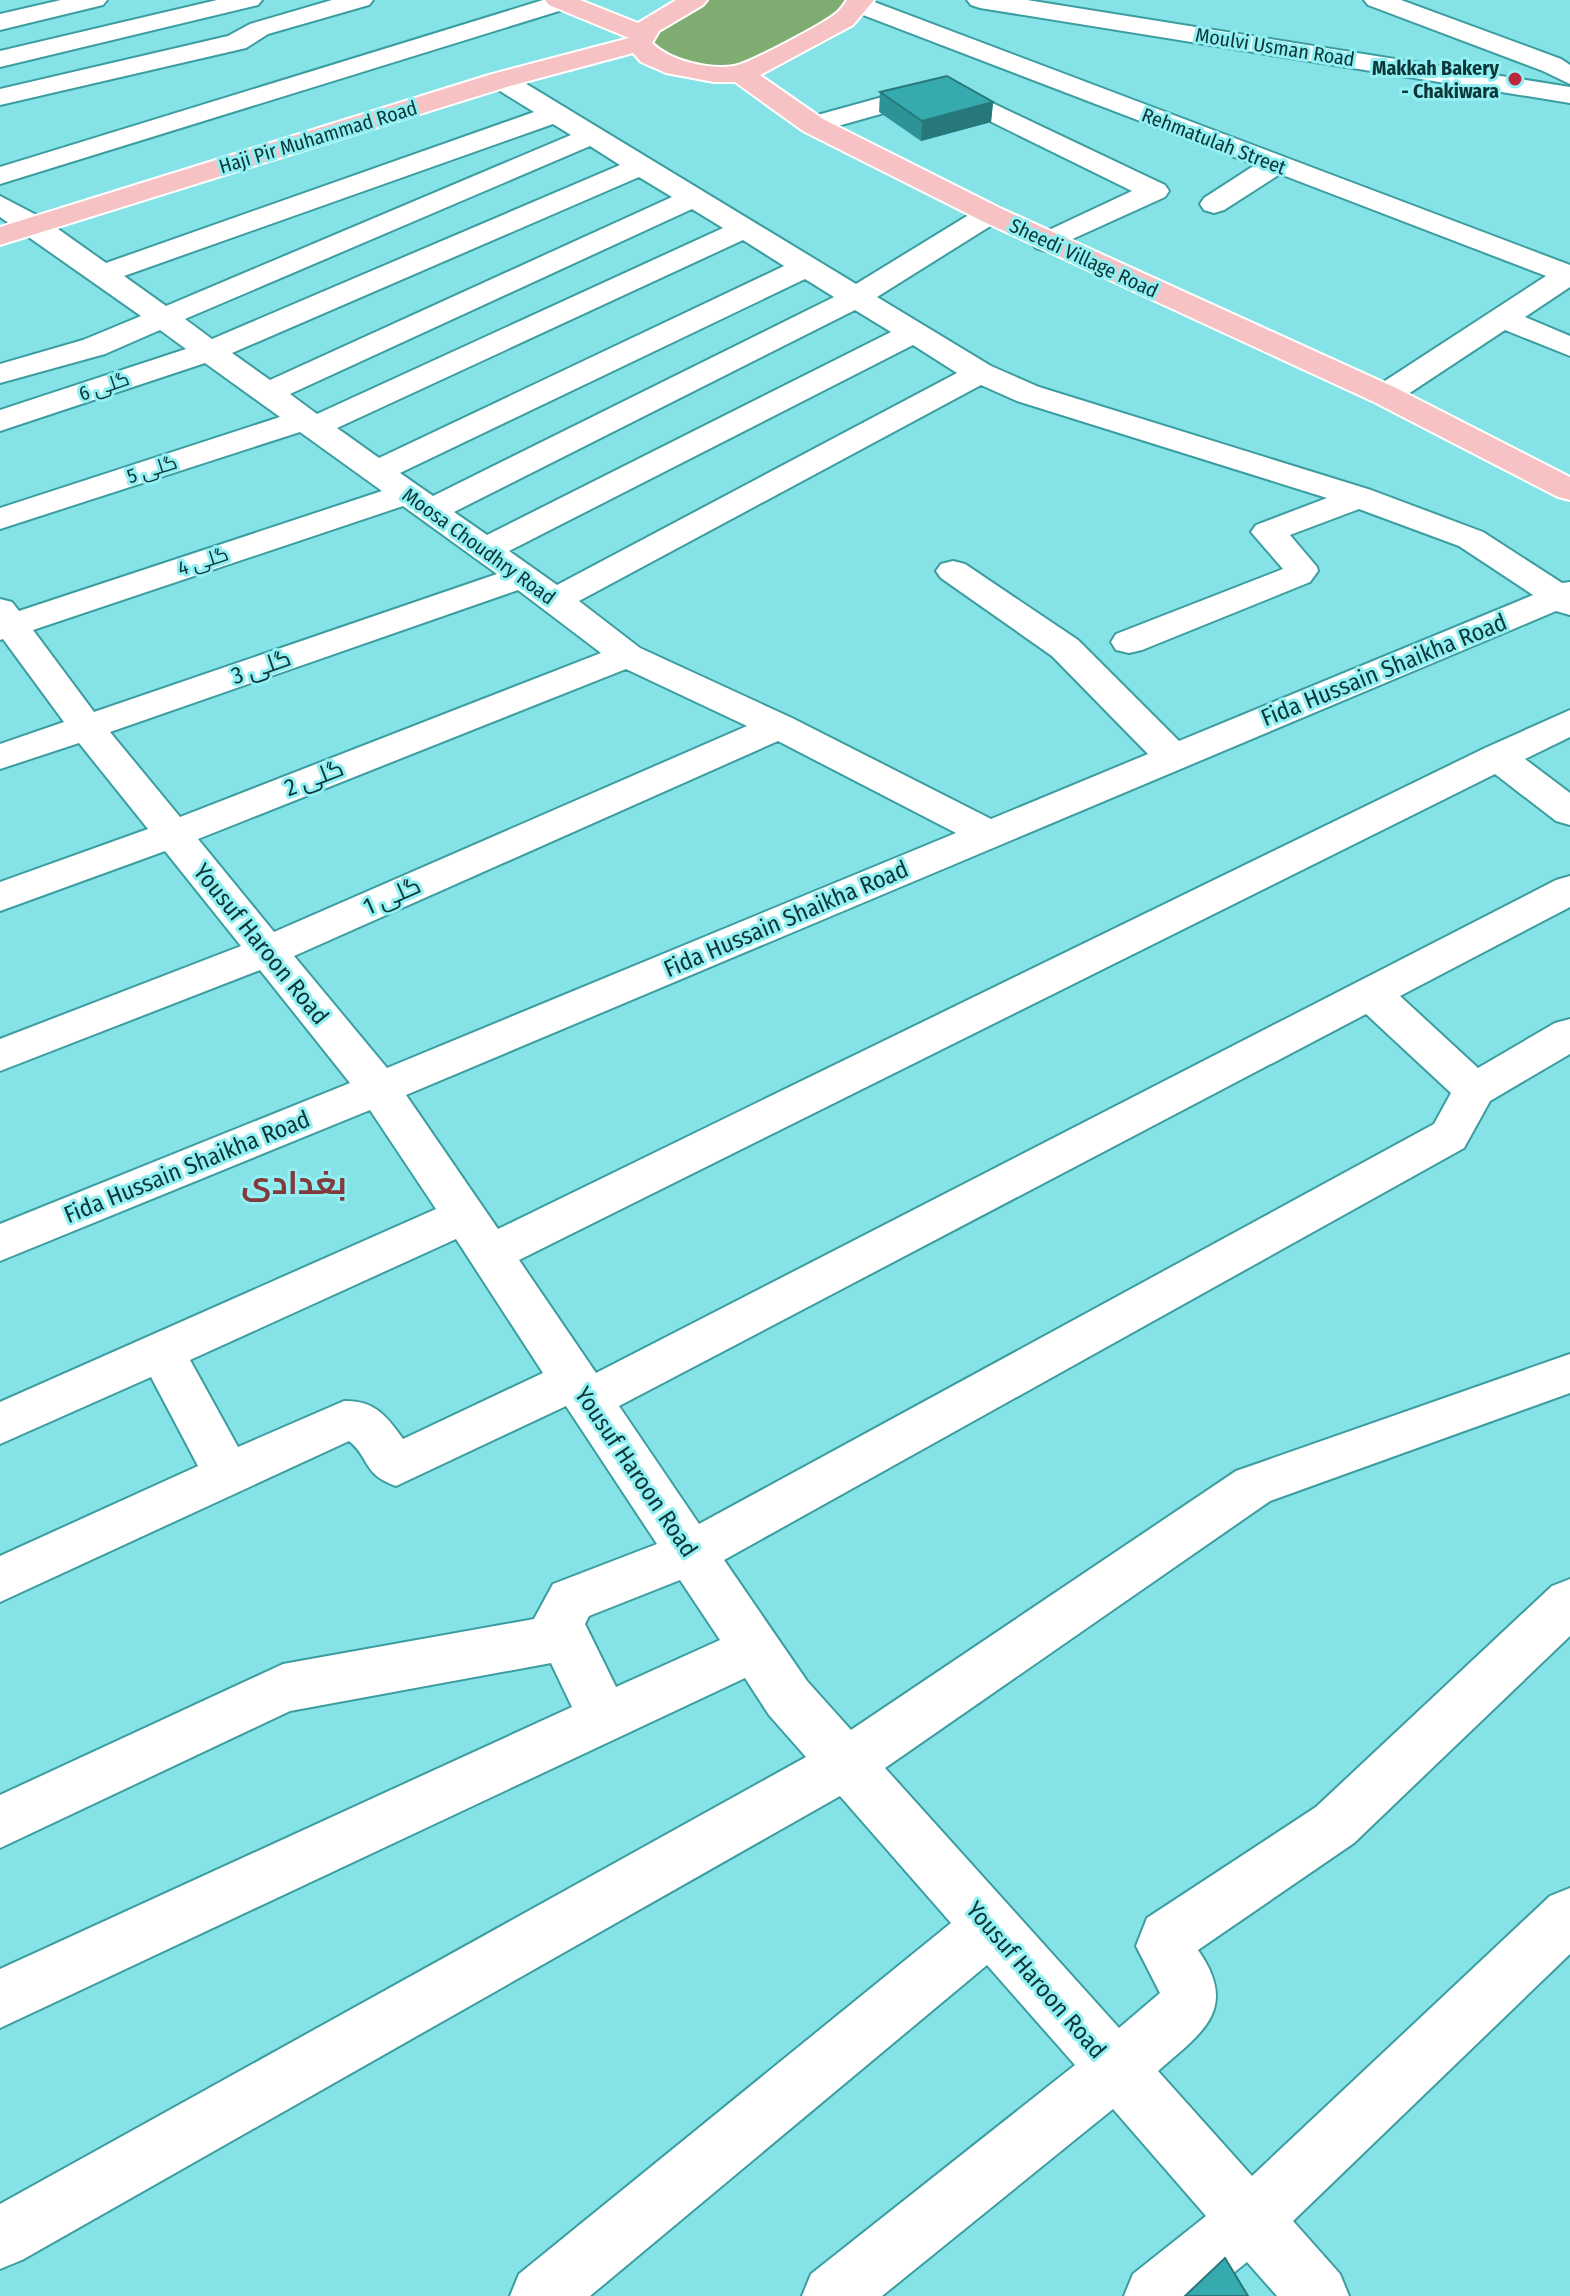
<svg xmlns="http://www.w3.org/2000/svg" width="1570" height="2296" viewBox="0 0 1570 2296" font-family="'Fira Sans Condensed',Cairo,sans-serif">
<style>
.green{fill:#7fad71}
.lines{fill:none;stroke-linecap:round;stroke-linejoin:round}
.minor-casing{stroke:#3c9da1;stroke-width:4}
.major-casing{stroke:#fff;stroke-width:4}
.minor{fill:#fff;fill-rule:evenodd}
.major{fill:#f7c2c4;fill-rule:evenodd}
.wall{fill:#2e9396}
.shaded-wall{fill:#26787a}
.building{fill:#36abaf;stroke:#26787a;stroke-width:2}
.poi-dot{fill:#ba293e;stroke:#92f0f3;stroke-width:3}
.labels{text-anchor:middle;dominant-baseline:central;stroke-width:6;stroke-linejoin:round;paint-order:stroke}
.far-street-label{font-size:20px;fill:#0c3637;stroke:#92f0f3}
.far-poi-label{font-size:20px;font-weight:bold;fill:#0c3637;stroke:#92f0f3;text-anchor:end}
.street-label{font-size:24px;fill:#0c3637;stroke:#92f0f3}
.district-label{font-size:32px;font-weight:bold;fill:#823a3e;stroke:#92f0f3}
</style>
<rect width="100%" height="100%" fill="#85e2e6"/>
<!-- green -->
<path class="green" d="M707 0H858L844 20 717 75 641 45 665 19Z"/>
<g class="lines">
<!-- minor casing -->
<g class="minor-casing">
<path id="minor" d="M61 0H107L103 5 0 30V14Z
M217 0H262L258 5 0 67V51Z
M332 0H373L369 5 268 34 246 48 0 105V89L228 36 250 24Z
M543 0 576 2 572 7 0 184V167Z
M850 0H869L1570 265V287L1525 317 1570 336V356L1505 330 1396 402 1385 405 1374 402 1369 395 1374 388 1546 276 1280 174 1224 210 1214 213 1204 210 1200 204 1204 198 1255 165 850 10 846 5Z
M967 0H1027L1570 87V103L980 8 971 5Z
M1364 0H1401L1561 59 1570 65V84L1543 71 1368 5Z
M501 72 510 74 856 284 980 208 990 205 1000 208 1004 214 1000 220 877 297 991 366 1039 387 1371 490 1483 532 1562 583 1570 582V615L1556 611 406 1095 498 1229 1485 748 1570 710V737L1525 759 1570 793V825L1556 821 1495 774 519 1260 596 1373 1556 880 1570 876V907L1400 996 1478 1068 1555 1023 1570 1019V1054L1490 1101 1464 1148 724 1560 807 1681 851 1730 1236 1471 1570 1354V1393L1270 1501 885 1768 1119 2028 1160 1993 1136 1946 1147 1918 1316 1807 1552 1586 1570 1579V1636L1354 1843 1198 1950C1240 2010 1201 2033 1158 2071L1252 2176 1550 1896 1570 1888V1954L1293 2221 1340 2274 1349 2296H1277L1247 2262 1205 2296H1124L1133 2274 1206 2216 1113 2109 882 2296H802L811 2274 1075 2065 987 1965 590 2296H510L519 2274 951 1923 840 1796 22 2260 0 2269V2204L806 1757 769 1715 745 1678 0 2028V1969L572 1707 551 1663 290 1711 0 1848V1795L283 1664 534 1619 553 1584 657 1544 566 1406 396 1486C362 1474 371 1459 349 1441L0 1602V1556L198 1466 151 1377 0 1444V1402L436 1209 370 1110 0 1261V1224L350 1083 260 970 0 1071V1039L241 946 165 851 0 911V882L148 829 79 743 0 769V744L64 722 3 639 0 640V599L12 602 19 611 382 491 300 432 0 529V508L280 417 205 363 0 431V410L186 349 160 330 105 354 0 383V364L83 340 141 316 0 217V196L44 219 106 263 534 112 492 86 488 80 492 74ZM553 124 571 135 166 306 124 276ZM590 146 620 165 212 339 185 319ZM639 177 672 197 270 380 232 353ZM692 209 723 228 317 414 290 394ZM743 240 784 266 379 458 337 428ZM805 279 834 297 433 496 400 473ZM855 310 891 332 487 535 454 512ZM913 345 957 373 557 585 509 551ZM981 385 1017 401 1327 498 1256 525 1251 532 1283 569 1116 634 1111 642 1116 650 1129 653 1142 650 1310 582 1318 571 1317 567 1290 535 1359 509 1459 546 1533 595 1179 741 1078 640 965 564 953 561 941 564 936 571 941 578 1052 656 1148 754 991 819 792 718 640 648 579 601ZM403 506 497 574 94 712 33 630ZM518 590 601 653 180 817 110 732ZM626 669 747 726 274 932 198 839ZM778 741 956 833 387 1068 294 956ZM1366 1014 1451 1093 1434 1124 699 1524 619 1406ZM456 1239 543 1373 403 1439C387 1416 374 1400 344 1401L238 1447 190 1360ZM680 1580 720 1640 616 1687 585 1624 589 1616Z
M944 80 1165 185 1169 191 1165 197 1046 251 1036 248 1031 242 1036 236 1132 191 941 97 813 133 803 131 799 125 803 119Z"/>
</g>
<!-- major casing -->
<g class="major-casing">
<path id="major" d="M545 0H580L638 23 676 0H707L703 5 659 31 652 43C670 61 709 70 734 66 748 64 823 24 835 14 840 11 844 4 847 0H874L853 25 760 75 823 119 1000 208 1396 388 1570 477V500L1558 497 1374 402 980 220 803 131 735 82H714L666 73 641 62 633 53 510 86 0 245V227L492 74 629 38 549 5Z"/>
</g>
<!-- minor -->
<use href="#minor" class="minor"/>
<!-- major -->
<use href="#major" class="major"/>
</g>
<!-- wall -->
<path class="wall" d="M880 92 993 102 991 122 921 141 879 112Z"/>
<!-- shaded-wall -->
<path class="shaded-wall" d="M993 102 991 122 921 141 922 121Z"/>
<!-- building -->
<path class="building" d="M947 76 993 102 922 121 880 92Z
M1225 2258 1248 2296H1185Z"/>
<!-- markers -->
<circle class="poi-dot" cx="1515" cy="79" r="8"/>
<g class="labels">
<!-- far-street labels -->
<g class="far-street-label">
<text transform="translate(1275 47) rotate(9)">Moulvi Usman Road</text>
<text transform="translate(318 137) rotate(-17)">Haji Pir Muhammad Road</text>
<text transform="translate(1214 141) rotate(21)">Rehmatulah Street</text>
<text transform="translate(1084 258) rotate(25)">Sheedi Village Road</text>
<text transform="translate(104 386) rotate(-19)">گلی 6</text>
<text transform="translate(152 469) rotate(-18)">گلی 5</text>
<text transform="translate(479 546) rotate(36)">Moosa Choudhry Road</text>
<text transform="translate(203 561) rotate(-18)">گلی 4</text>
</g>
<!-- far-poi labels -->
<g class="far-poi-label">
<text x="1499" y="68">Makkah Bakery<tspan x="1499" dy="23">- Chakiwara</tspan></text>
</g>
<!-- street labels -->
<g class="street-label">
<text transform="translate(261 667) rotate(-19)">گلی 3</text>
<text transform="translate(1384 670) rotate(-22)">Fida Hussain Shaikha Road</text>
<text transform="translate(314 778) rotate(-21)">گلی 2</text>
<text transform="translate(392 896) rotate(-24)">گلی 1</text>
<text transform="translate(786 919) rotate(-23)">Fida Hussain Shaikha Road</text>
<text transform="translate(261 944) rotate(51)">Yousuf Haroon Road</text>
<text transform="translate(187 1167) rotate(-22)">Fida Hussain Shaikha Road</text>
<text transform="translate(636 1472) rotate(56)">Yousuf Haroon Road</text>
<text transform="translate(1036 1980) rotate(49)">Yousuf Haroon Road</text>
</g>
<!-- district labels -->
<g class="district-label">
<text x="294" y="1183">بغدادی</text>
</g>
</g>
</svg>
